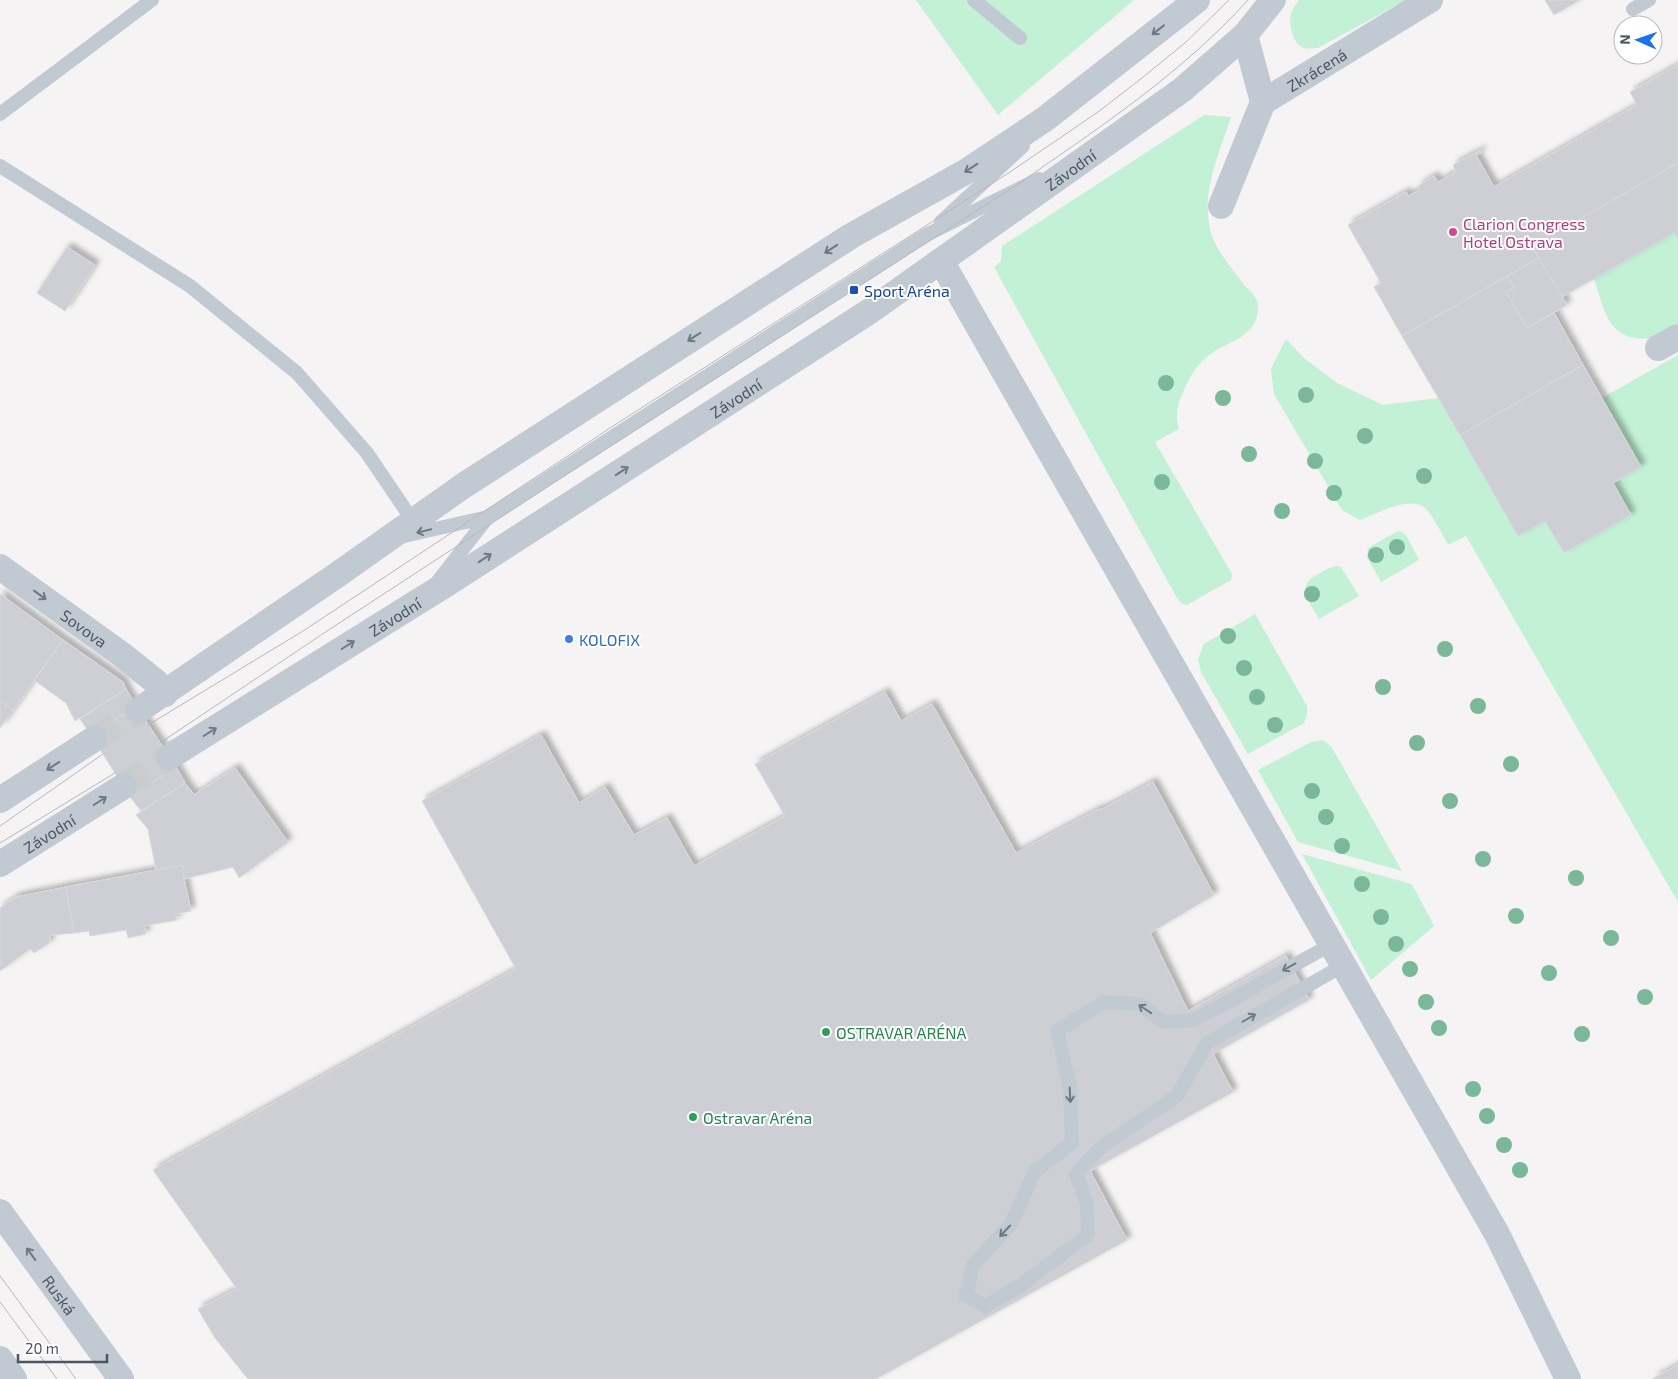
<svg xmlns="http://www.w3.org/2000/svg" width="1678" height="1379" viewBox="0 0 1678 1379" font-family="'Exo 2',sans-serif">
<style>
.green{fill:#c3f1d5}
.building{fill:#cdcfd5;stroke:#d7d9de;filter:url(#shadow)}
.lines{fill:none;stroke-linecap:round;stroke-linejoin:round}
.street-tunnel{stroke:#caccce;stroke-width:26;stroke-dasharray:26 13;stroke-linecap:butt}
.lane{stroke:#c1cad2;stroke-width:14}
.street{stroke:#c1cad2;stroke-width:26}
.tram{stroke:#b5b8bd;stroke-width:1}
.tree{fill:#7bb799}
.oneway{stroke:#6e7983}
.hotel-dot{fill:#d1479c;stroke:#fff;stroke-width:2}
.transit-dot{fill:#1a4fb4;stroke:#fff;stroke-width:2}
.shop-dot{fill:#3f7fe0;stroke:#fff;stroke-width:2}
.leisure-dot{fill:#2e9e5b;stroke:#fff;stroke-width:2}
.labels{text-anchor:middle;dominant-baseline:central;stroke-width:4;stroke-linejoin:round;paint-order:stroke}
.street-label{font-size:16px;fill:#4a5661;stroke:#fff}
.hotel-label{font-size:16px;fill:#b23c85;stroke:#fff;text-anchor:start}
.transit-label{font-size:16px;fill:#164399;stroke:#fff;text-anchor:start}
.shop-label{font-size:16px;fill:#366cbe;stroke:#fff;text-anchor:start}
.leisure-label{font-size:16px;fill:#27864d;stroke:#fff;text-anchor:start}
</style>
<defs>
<filter id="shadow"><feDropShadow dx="4.5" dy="-4.5" stdDeviation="2.5" flood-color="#0004"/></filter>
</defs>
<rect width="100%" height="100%" fill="#f5f3f3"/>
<!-- green -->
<path class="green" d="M916 0H1134L998 115Z
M1299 0H1406L1318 48C1313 48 1306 50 1302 47 1291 41 1288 21 1292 10 1294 7 1297 3 1299 0Z
M1204 115 1231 117C1220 152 1203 186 1209 224 1212 247 1232 268 1245 286 1249 290 1255 295 1257 301 1259 304 1258 312 1257 316 1252 337 1228 342 1212 353 1197 363 1190 376 1183 392 1177 405 1175 415 1179 429L1155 442 1232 574 1231 580 1187 605 1181 603 1177 598 994 267 1001 261 1002 246Z
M1674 233 1678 239V324C1670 328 1662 334 1654 337 1649 339 1641 339 1635 338 1606 334 1602 302 1594 279Z
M1286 339 1305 359 1337 383 1383 405 1439 398 1518 536 1545 521 1564 553 1631 515 1613 483 1641 467 1602 398 1678 355V902L1466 536 1448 545C1444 537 1432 514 1426 509 1411 494 1376 514 1360 520L1342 510 1274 394 1271 369Z
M1400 531 1406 535 1419 560 1381 582 1367 557 1368 548 1396 532Z
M1337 566 1341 567 1359 596 1319 619C1310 602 1295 588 1315 576 1322 572 1329 567 1337 566Z
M1255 614 1307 706V714L1304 723 1248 754 1201 672 1198 659 1204 644Z
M1323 740 1331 746 1402 871 1298 842 1258 770 1311 742Z
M1302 854 1412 884 1434 926 1371 980Z"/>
<!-- building -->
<path class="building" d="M1545 0H1580L1554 15Z
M1678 65V163L1532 246 1539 258 1402 336 1374 287 1381 283 1348 225 1406 192 1408 196 1420 190 1418 186 1434 176 1438 182 1456 172 1453 165 1481 150 1482 152 1476 155 1494 187 1637 105 1630 92Z
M1678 163V239L1674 233 1562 297 1532 246Z
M67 247 95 265 65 311 37 293Z
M1539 258 1567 305 1527 328 1506 292 1514 288 1507 276Z
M1507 276 1514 288 1506 292 1527 328 1554 313 1583 365 1460 435 1402 336Z
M1583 365 1641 467 1613 483 1631 515 1564 553 1545 521 1518 536 1460 435Z
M0 594 63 640 13 710 0 701Z
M63 640 123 682 126 689 75 721 66 703 34 680Z
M126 689 136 706 91 735 80 719Z
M885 692 901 721 932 704 1016 853 1097 810 1102 809 1153 782 1214 895 1150 933 1188 1011 1286 956 1309 1000 1213 1054 1233 1092 1090 1171 1127 1240 876 1379H248L215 1338 198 1309 237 1289 153 1170 516 969 422 801 541 735 579 803 605 787 634 835 667 818 694 866 785 816 755 764Z
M0 701 13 710 0 728Z
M136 706 176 767 130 797 91 735Z
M176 767 185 783 141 811 130 797Z
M235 768 288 842 239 878 233 867 184 879 183 865 156 870 148 829 136 815 185 783 194 795Z
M183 865 184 879 191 911 175 914 177 920 144 926 146 934 128 938 126 930 90 936 89 931 74 933 66 887Z
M66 887 74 933 50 935V942L34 953 30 949 0 971V908L16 897Z
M1678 1365V1379H1652Z"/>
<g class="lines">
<!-- street-tunnel -->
<path class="street-tunnel" d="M94 739 139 710
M124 786 169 757"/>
<!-- lane -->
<path class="lane" d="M974 0 1020 38
M1633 9 1649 0
M0 114 152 0
M0 166 190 286 297 373 367 453 413 521
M941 222 1023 146
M404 536 488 517
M438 581 488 517 926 235 1039 179
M1332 944 1195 1020 1163 1022 1140 1004 1104 1002 1057 1031 1070 1087 1072 1143 1035 1171 1011 1224 973 1265 966 1296 985 1306 1017 1288 1088 1235 1087 1205 1076 1174 1101 1147 1177 1096 1207 1043 1344 965"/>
<!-- street -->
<g class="street">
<path id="s1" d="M1245 35 1263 102 1430 0"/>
<path d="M1221 206 1263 102"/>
<path d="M941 261 1497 1234 1568 1379"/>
<path d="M1658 348 1678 337"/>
<path id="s2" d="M0 567 121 654 156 682 165 694"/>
<path d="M139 710 337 575 463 486 851 236 967 171 1045 119 1197 0"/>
<path id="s3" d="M169 757 448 583 870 311 1182 90 1245 35 1273 0"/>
<path d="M0 800 94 739"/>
<path id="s4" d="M0 864 124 786"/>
<path id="s5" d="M0 1212 121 1379"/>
<path d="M0 1359 14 1379"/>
</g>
<!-- tram -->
<path class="tram" d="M148 725 303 631 610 428 1010 172 1098 112 1142 78 1186 42 1229 0
M160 743 327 631 552 484 1018 184C1099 128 1182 73 1248 0
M0 826 103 754
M0 843 115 773
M0 1276 76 1379
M0 1302 57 1379"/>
</g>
<!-- trees -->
<g class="tree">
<circle cx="1166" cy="383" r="8"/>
<circle cx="1306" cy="395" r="8"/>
<circle cx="1223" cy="398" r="8"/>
<circle cx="1365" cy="436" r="8"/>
<circle cx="1249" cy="454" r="8"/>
<circle cx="1315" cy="461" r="8"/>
<circle cx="1424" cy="476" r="8"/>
<circle cx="1162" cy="482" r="8"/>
<circle cx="1334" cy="493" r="8"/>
<circle cx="1282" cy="511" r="8"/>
<circle cx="1397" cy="547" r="8"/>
<circle cx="1376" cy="555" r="8"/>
<circle cx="1312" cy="594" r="8"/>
<circle cx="1228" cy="636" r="8"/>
<circle cx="1445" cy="649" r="8"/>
<circle cx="1244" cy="668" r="8"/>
<circle cx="1383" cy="687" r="8"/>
<circle cx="1257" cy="697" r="8"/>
<circle cx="1478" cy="706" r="8"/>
<circle cx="1275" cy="725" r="8"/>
<circle cx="1417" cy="743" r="8"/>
<circle cx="1511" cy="764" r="8"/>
<circle cx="1312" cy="791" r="8"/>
<circle cx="1450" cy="801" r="8"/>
<circle cx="1326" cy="817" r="8"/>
<circle cx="1342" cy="846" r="8"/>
<circle cx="1483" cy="859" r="8"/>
<circle cx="1576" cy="878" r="8"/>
<circle cx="1362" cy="884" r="8"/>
<circle cx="1516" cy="916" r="8"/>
<circle cx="1381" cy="917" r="8"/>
<circle cx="1611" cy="938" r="8"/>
<circle cx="1396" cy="944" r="8"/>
<circle cx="1410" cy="969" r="8"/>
<circle cx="1549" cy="973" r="8"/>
<circle cx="1645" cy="997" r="8"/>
<circle cx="1426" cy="1002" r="8"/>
<circle cx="1439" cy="1028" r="8"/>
<circle cx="1582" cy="1034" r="8"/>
<circle cx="1473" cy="1089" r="8"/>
<circle cx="1487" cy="1116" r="8"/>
<circle cx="1504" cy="1145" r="8"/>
<circle cx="1520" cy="1170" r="8"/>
</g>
<!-- one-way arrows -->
<defs><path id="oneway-shaft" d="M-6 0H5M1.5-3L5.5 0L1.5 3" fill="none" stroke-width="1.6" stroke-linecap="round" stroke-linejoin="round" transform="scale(1.25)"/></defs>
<g class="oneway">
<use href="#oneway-shaft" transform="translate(1158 30) rotate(142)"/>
<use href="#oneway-shaft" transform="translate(971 168) rotate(147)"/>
<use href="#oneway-shaft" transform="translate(831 249) rotate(147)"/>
<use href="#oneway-shaft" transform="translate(694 337) rotate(147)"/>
<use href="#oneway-shaft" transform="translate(622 471) rotate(-33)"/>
<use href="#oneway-shaft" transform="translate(424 531) rotate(167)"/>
<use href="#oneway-shaft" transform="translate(485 558) rotate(-33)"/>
<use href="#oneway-shaft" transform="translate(40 595) rotate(36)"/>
<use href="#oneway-shaft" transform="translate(348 645) rotate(-32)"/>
<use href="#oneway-shaft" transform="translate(210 732) rotate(-32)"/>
<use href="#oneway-shaft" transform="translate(53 766) rotate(147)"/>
<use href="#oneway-shaft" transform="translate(100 801) rotate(-32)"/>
<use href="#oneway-shaft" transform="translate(1289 967) rotate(151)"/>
<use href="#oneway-shaft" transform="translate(1145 1009) rotate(-146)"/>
<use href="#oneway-shaft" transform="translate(1249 1018) rotate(-30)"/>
<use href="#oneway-shaft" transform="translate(1070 1095) rotate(87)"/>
<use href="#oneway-shaft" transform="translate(1005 1231) rotate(133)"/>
<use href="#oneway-shaft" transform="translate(31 1254) rotate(-126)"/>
</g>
<!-- markers -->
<circle class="hotel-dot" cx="1453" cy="232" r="5"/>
<rect class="transit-dot" x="849" y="285" width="10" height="10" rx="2.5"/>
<circle class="shop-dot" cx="569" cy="639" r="5"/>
<g class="leisure-dot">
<circle cx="826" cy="1032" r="5"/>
<circle cx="693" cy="1117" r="5"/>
</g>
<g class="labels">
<!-- street labels -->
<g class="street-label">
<text stroke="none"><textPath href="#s1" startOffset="132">Zkrácená</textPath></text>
<text stroke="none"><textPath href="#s3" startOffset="1076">Závodní</textPath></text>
<text stroke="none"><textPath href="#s3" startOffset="671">Závodní</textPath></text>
<text stroke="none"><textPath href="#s3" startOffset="266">Závodní</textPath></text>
<text stroke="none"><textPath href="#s2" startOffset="104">Sovova</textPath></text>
<text stroke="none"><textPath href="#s4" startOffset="58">Závodní</textPath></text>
<text stroke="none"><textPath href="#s5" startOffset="102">Ruská</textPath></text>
</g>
<!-- hotel labels -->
<g class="hotel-label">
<text x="1463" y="223">Clarion Congress<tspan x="1463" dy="18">Hotel Ostrava</tspan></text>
</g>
<!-- transit labels -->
<g class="transit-label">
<text x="864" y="290">Sport Aréna</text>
</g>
<!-- shop labels -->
<g class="shop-label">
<text x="579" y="639">KOLOFIX</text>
</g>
<!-- leisure labels -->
<g class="leisure-label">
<text x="836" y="1032">OSTRAVAR ARÉNA</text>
<text x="703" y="1117">Ostravar Aréna</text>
</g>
</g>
<!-- north arrow -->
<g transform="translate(1638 40) rotate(272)"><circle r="24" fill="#ffffff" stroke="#b7bbc0"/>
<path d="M0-4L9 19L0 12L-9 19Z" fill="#1a73e8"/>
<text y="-8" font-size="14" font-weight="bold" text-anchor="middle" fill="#4a5661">N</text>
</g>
<!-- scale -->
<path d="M18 1354v8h89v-8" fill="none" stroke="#4a5661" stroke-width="2.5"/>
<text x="25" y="1354" font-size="15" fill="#4a5661" stroke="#ffffff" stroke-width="4" paint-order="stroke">20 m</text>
</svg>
